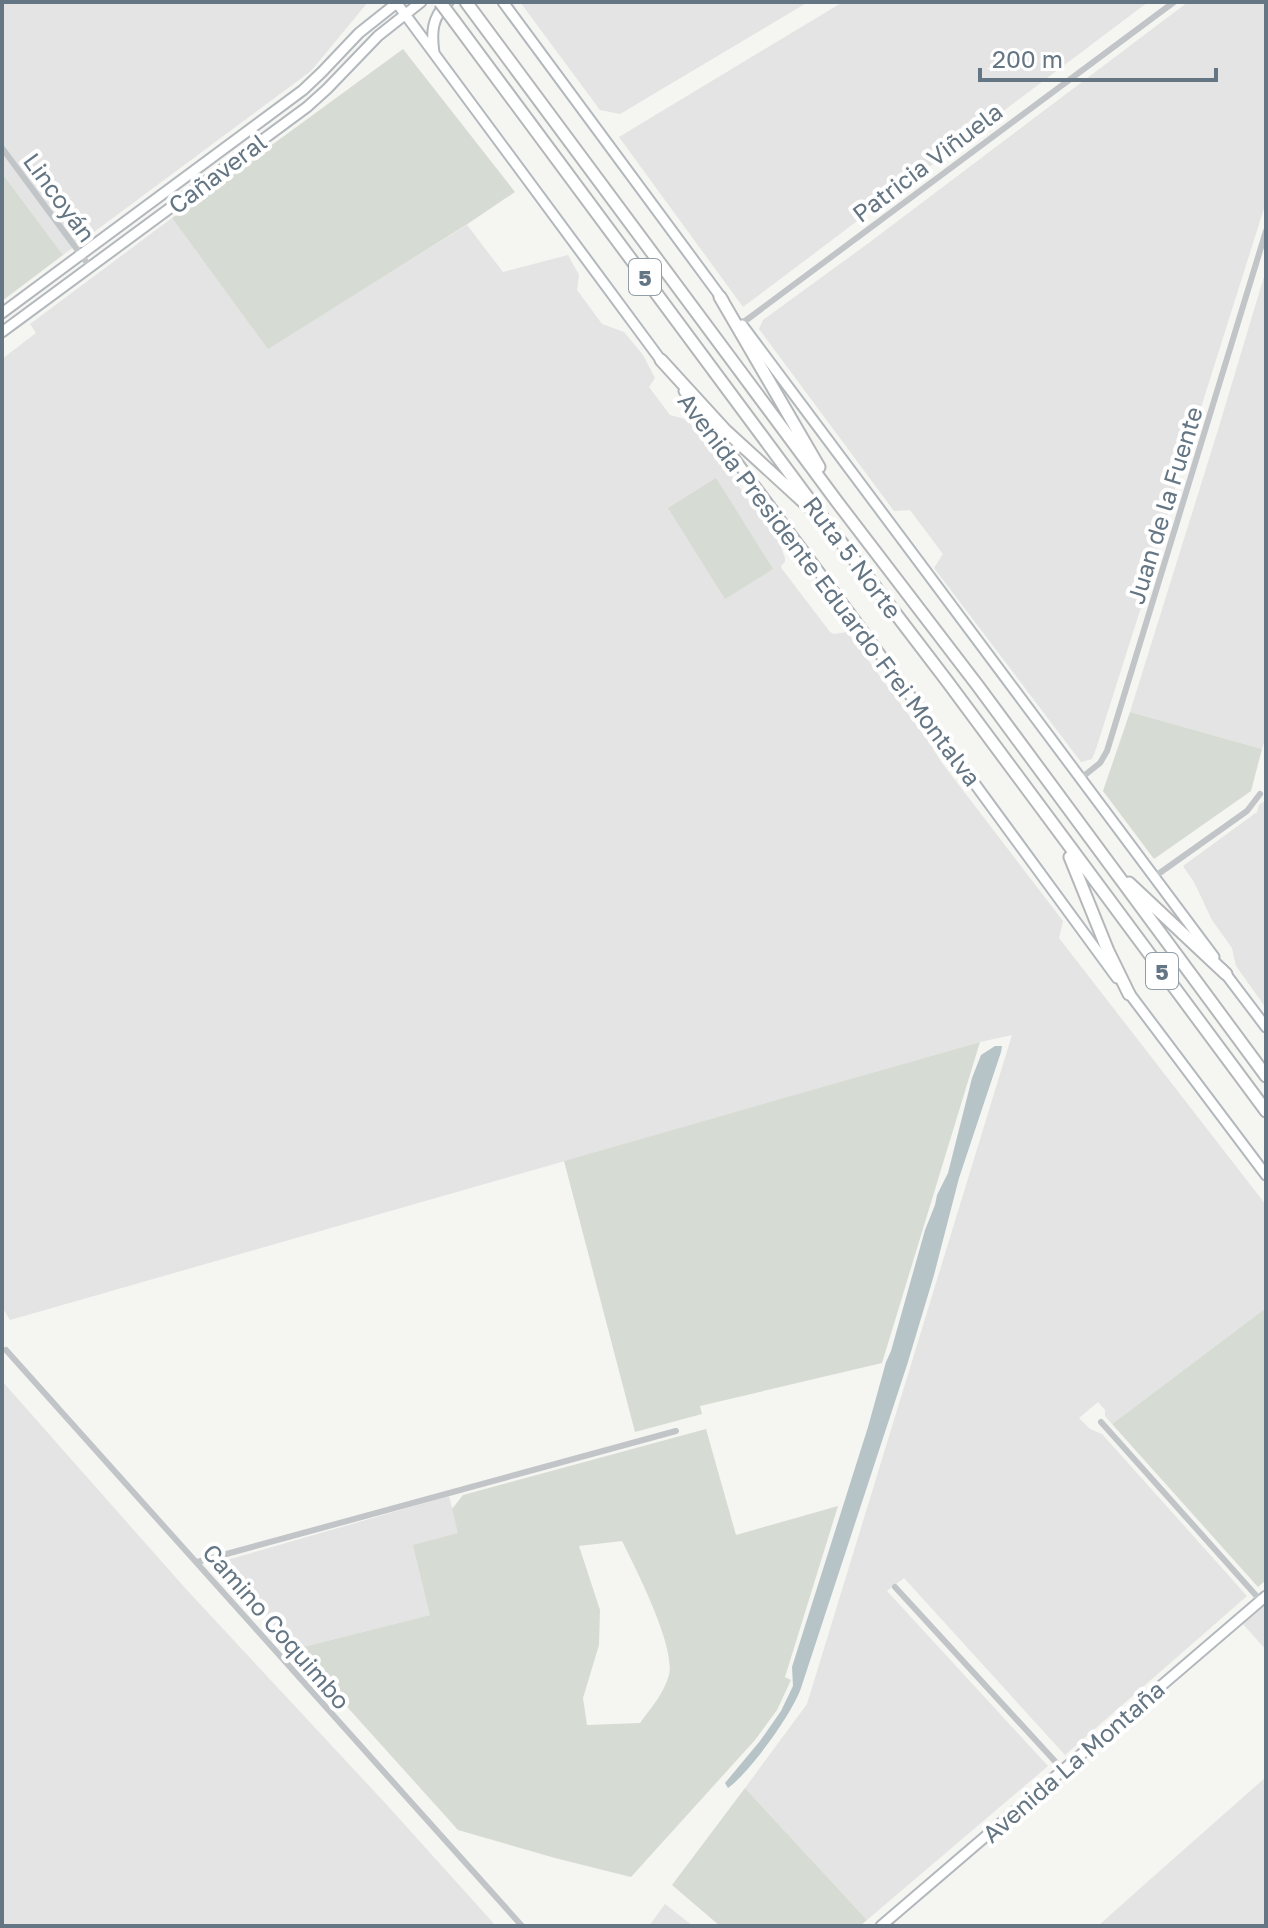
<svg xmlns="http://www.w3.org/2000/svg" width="1268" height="1928" viewBox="0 0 1268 1928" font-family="'Golos Text',sans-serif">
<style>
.built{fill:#e3e4e3}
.green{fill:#d6dcd3;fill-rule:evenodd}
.water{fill:#b6c3c7}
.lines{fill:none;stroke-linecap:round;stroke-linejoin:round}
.secondary-casing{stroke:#b3b8bd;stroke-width:13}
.highway-casing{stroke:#b4b7ba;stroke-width:15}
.street{stroke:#c1c5c8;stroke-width:6}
.secondary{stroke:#fff;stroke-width:9}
.highway{stroke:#fff;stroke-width:11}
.highway-bridge-casing{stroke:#b4b7ba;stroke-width:15;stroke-linecap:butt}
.highway-bridge{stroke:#fff;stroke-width:11}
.labels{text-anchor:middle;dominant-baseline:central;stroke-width:8;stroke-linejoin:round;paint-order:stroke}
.shield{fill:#fff;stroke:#929ea8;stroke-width:2}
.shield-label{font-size:22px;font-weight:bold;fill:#647583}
.street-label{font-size:24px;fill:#647583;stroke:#fff}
</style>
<rect width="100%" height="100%" fill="#f5f5f2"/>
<!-- built -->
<path class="built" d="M2 2H368L311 71 63 255 2 173Z
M520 2H808L620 114 600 110Z
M843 2H1148L743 307 619 137Z
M1188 2H1266V202L1172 499 1142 604 1096 749 1092 759 1081 762 934 568 943 554 910 510 894 511 759 329 763 320 870 242Z
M172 218 268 348 467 225 503 272 568 255 579 275 577 290 602 324 624 332 643 355 655 378 649 387 670 415 685 419 703 436 780 544 785 558V562L781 566 782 569 830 632 834 634 847 632 928 741 942 763 1063 921 1059 938 1266 1205V1308L1112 1424 1105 1416V1410L1098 1402 1079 1418 1090 1429 1102 1434 1247 1596 1065 1755 904 1578 887 1591 1048 1766 867 1920 745 1788 807 1704 1012 1035 980 1042 10 1320 2 1307V359L36 333 30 324Z
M1266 270V736L1262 749 1130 712 1218 430Z
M1266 800V1008L1236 966 1232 948 1212 920 1194 882 1183 866 1257 812 1259 805Z
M2 1381 185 1588 386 1804 496 1926H2Z
M449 1496 459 1533 430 1615 295 1649 217 1563Z
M1266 1604V1650L1243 1624Z
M1266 1777V1926H1098L1145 1884Z
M665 1904 693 1926H649Z"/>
<!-- green -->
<path class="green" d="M403 49 515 192 466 225 268 349 172 218Z
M2 173 63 255 2 301Z
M716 478 773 569 725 599 668 508Z
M1130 712 1262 749 1251 791 1154 859 1103 791Z
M980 1042 882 1363 700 1406 702 1414 635 1432 564 1161Z
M1266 1308V1580L1258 1587 1112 1424Z
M706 1429 736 1535 838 1506 785 1677 791 1680 777 1710 755 1740 631 1877 555 1858 458 1830 295 1649 430 1615 413 1545 458 1533 452 1509 463 1495ZM622 1541C636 1569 676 1647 669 1675 664 1693 651 1708 640 1723L587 1725 583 1698 599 1645 600 1610 579 1546Z
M745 1788 867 1920 860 1926H720L672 1885Z"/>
<!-- water -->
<path class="water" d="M995 1046H1002L1001 1052 959 1178 934 1275 907 1365 801 1688C792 1714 750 1772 728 1788L725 1783 760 1741 781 1711 793 1686 792 1667 868 1427 886 1362 891 1351 925 1230 935 1205 937 1195 948 1173 972 1078 981 1055Z"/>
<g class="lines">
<!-- secondary casing -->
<g class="secondary-casing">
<path id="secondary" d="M396 2 663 363
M503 2 723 300
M434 53C431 32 432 17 448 2
M2 313 303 90 322 72 359 33 398 2
M742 325 1214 957
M2 332 307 107 327 89 378 36 421 2
M684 391 849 612 1117 978
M1222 969 1266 1027
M1126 989 1266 1175
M881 1926 1266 1596"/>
</g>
<!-- highway casing -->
<g class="highway-casing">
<path id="highway" d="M466 2 838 503 978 686 1266 1076
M455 22 834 533 947 681 1266 1111
M720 297 819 467
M661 360 725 430 809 507
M1070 857 1108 951 1129 994
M1129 883 1226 974"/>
</g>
<!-- street -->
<path class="street" d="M2 148 90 267
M741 324 1174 2
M1080 779 1100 763 1107 751 1266 231
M1154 877 1247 811 1260 794
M6 1350 522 1926
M1101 1422 1261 1601
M197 1562 676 1431
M895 1587 1063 1770"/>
<!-- secondary -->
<use href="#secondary" class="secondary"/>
<!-- highway -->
<use href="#highway" class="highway"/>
<!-- highway-bridge casing -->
<g class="highway-bridge-casing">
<path id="highway-bridge" d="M440 2 455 22"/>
</g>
<!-- highway-bridge -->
<use href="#highway-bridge" class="highway-bridge"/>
</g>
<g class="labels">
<!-- shield labels -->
<g class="shield">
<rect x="629" y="259" width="32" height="36" rx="6"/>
<rect x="1146" y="953" width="32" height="36" rx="6"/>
</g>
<g class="shield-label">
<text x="645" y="277">5</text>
<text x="1162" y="971">5</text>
</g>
<!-- street labels -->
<g class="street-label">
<text transform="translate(927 162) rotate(-37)">Patricia Viñuela</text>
<text transform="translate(217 173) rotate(-37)">Cañaveral</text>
<text transform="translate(60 197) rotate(54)">Lincoyán</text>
<text transform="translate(1164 505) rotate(-73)">Juan de la Fuente</text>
<text transform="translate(853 557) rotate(53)">Ruta 5 Norte</text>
<text transform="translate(830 589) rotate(53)">Avenida Presidente Eduardo Frei Montalva</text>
<text transform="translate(277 1626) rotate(49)">Camino Coquimbo</text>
<text transform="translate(1073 1761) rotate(-41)">Avenida La Montaña</text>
</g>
</g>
<!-- border -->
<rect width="1268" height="1928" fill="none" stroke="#647583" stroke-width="8"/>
<!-- scale -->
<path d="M980 68v12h236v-12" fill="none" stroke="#647583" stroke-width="4"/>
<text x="992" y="68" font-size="24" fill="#647583" stroke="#ffffff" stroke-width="6" paint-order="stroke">200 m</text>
</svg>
